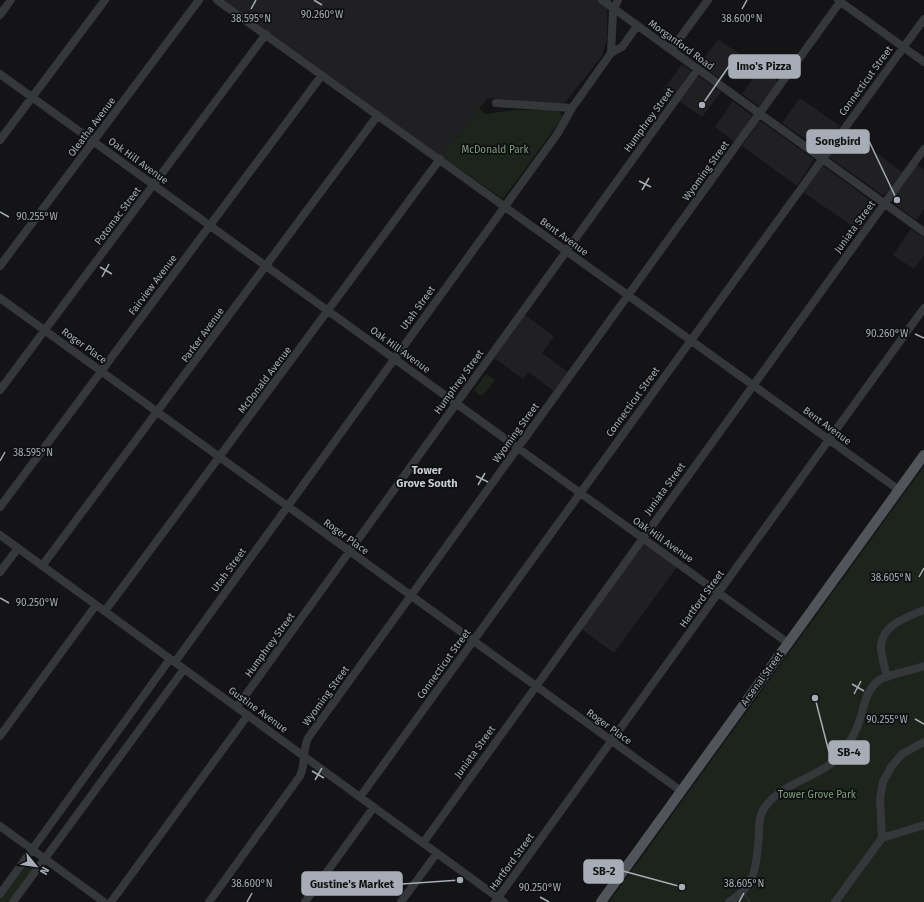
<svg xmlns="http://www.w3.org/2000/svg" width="924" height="902" viewBox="0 0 924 902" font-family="'Fira Sans',sans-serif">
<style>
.built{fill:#202023}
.green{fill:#1c241c}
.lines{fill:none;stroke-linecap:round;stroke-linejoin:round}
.stream{stroke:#2a353a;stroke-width:1.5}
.minor{stroke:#35373b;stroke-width:8}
.major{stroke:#51545a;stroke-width:10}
.ticks{fill:none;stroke:#a6adb6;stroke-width:1.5}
.labels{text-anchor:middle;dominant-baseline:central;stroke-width:3.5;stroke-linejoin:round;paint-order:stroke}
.street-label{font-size:10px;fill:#a6adb6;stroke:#0f0f11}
.park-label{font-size:10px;fill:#7fa17d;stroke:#0f0f11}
.neighbourhood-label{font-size:11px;font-weight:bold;fill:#c7cbd2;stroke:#0f0f11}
.ticks-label{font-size:10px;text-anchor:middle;fill:#a6adb6;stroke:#0f0f11;stroke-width:3.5;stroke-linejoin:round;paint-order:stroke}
.leader{fill:none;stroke:#a6adb6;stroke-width:1.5}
.callout-dot{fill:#a6adb6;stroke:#0f0f11;stroke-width:1.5}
.callout{fill:#a6adb6;stroke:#a6adb6;stroke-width:1.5}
.callout-label{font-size:11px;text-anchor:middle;font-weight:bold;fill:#111}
</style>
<rect width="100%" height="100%" fill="#141416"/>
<!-- built -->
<path class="built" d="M224 0H612L607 10V40L602 56 563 105 488 98 441 156Z
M718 39 741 55 722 80 700 64Z
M682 64 690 70V72L673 97 663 90Z
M760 69 779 82 759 106 742 94Z
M698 76 721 92 702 117 679 101Z
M800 98 840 126 822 150 782 123Z
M733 101 752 116 735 142 715 127Z
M759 122H762L814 159 797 186 742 146Z
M846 130 902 172 884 196 829 157Z
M916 164 924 170V209L916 220 891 201Z
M822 165 877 205 859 231 802 191Z
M911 229 924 238V255L914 269 893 255Z
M525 315 554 336 542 353 568 372 554 391 528 372 523 379 494 358Z
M643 544 650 547 677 567 614 653 580 628Z"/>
<!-- green -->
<path class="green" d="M479 109 486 114 514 110H558L563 117 503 199 441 156Z
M486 374 495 380 484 394 479 395 474 390Z
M924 466V902H609Z
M28 864 34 868 11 902H0V898L23 867Z"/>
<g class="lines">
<!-- stream -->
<path class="stream" d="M736 880 741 888
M745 895 750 902"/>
<!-- minor -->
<path class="minor" d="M217 0 899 490
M602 0 924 232
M838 0 924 62
M0 15 11 0
M671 50 708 0
M611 53 622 47 637 26
M0 74 788 643
M496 103 572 108
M0 140 105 0
M0 266 199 0
M0 298 681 791
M0 390 266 34
M0 507 322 75
M0 535 504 902
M42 566 378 115
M0 572 18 548
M105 611 440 159
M175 662 558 133 572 108 611 53 613 12 618 0
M887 677C885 668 882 658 881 649 880 625 907 617 924 610
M237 707 698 69
M0 736 96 605
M360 797 924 19
M0 826 104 902
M882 838 924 825
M423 843 924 149
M0 894 170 659
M13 902 184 669
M111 902 248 715
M209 902 300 776C306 763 302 751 308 738L840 2
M305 902 374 807
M401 902 437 853
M495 902 924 308
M729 902C758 884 756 865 759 834 759 825 759 817 763 810 781 781 820 779 841 754 848 745 854 735 858 725 864 710 864 692 878 681 887 674 911 671 924 666
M835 902 882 838 880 799 883 782 891 767 902 754 924 742"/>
<!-- major -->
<path class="major" d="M601 902 924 455"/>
</g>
<!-- ticks -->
<path class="ticks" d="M314 0 322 5M251 9 256 0M742 9 747 0M639 181 651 187M642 190 649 178M0 212 9 217M100 267 112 274M102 277 109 264M915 334 924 338M0 461 5 452M476 476 488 482M478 485 485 473M919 577 924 568M0 598 9 603M852 684 864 691M854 694 861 681M915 719 924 724M312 771 324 778M315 780 322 768M540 897 549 902M247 902 252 893M739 902 744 893"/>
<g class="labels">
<!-- street labels -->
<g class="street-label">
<text transform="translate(681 45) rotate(36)">Morganford Road</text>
<text transform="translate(866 81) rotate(-54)">Connecticut Street</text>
<text transform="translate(649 120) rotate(-54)">Humphrey Street</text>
<text transform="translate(92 127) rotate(-53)">Oleatha Avenue</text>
<text transform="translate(138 161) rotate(36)">Oak Hill Avenue</text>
<text transform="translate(706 171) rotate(-54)">Wyoming Street</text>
<text transform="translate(118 216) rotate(-53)">Potomac Street</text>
<text transform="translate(855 227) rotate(-54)">Juniata Street</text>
<text transform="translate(564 237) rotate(36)">Bent Avenue</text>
<text transform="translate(153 285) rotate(-53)">Fairview Avenue</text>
<text transform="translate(418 308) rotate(-54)">Utah Street</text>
<text transform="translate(203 335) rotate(-54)">Parker Avenue</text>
<text transform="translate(84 346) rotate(36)">Roger Place</text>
<text transform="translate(400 350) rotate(36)">Oak Hill Avenue</text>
<text transform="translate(265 380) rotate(-53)">McDonald Avenue</text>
<text transform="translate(459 382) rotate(-54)">Humphrey Street</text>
<text transform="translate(633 402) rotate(-54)">Connecticut Street</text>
<text transform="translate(827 426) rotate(36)">Bent Avenue</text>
<text transform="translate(516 433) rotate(-54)">Wyoming Street</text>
<text transform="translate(665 489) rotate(-54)">Juniata Street</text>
<text transform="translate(346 537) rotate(36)">Roger Place</text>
<text transform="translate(663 540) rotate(35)">Oak Hill Avenue</text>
<text transform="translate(229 570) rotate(-54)">Utah Street</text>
<text transform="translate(702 599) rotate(-54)">Hartford Street</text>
<text transform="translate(270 645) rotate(-54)">Humphrey Street</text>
<text transform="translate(444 664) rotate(-54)">Connecticut Street</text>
<text transform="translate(762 679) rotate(-54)">Arsenal Street</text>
<text transform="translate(326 696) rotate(-54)">Wyoming Street</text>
<text transform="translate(258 710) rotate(36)">Gustine Avenue</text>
<text transform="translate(609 727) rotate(36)">Roger Place</text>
<text transform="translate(475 752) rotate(-54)">Juniata Street</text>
<text transform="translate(512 862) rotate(-54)">Hartford Street</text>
</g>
<!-- park labels -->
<g class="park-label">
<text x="495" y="150">McDonald Park</text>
<text x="817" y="795">Tower Grove Park</text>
</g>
<!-- neighbourhood labels -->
<g class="neighbourhood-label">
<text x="427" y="470">Tower<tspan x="427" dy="13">Grove South</tspan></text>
</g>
</g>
<g class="ticks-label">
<text x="322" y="18">90.260°W</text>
<text x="251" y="22">38.595°N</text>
<text x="742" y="22">38.600°N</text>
<text x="37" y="220">90.255°W</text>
<text x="887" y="337">90.260°W</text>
<text x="33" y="456">38.595°N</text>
<text x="891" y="581">38.605°N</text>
<text x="37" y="606">90.250°W</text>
<text x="887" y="723">90.255°W</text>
<text x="252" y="887">38.600°N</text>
<text x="744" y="887">38.605°N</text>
<text x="540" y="891">90.250°W</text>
</g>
<!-- callouts -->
<path class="leader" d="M702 105L729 66M897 200L869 141M815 698L829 752M682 887L623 871M460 880L402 884"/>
<g class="callout-dot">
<circle cx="702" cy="105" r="4"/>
<circle cx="897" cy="200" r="4"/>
<circle cx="815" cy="698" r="4"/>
<circle cx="682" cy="887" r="4"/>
<circle cx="460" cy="880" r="4"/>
</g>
<g class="callout">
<rect x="729" y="55" width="71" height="23" rx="4"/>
<rect x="807" y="130" width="62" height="23" rx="4"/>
<rect x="829" y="741" width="40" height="23" rx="4"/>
<rect x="584" y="860" width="39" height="23" rx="4"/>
<rect x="302" y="872" width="100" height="23" rx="4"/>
</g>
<g class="callout-label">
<text x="764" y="70">Imo's Pizza</text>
<text x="838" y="145">Songbird</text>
<text x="849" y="756">SB-4</text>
<text x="604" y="875">SB-2</text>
<text x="352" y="888">Gustine's Market</text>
</g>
<!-- north arrow -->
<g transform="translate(36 866) rotate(119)" stroke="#0f0f11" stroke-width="3" paint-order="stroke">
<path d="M0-3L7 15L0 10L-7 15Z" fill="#a6adb6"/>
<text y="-6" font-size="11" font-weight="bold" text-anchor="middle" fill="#a6adb6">N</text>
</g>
</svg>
